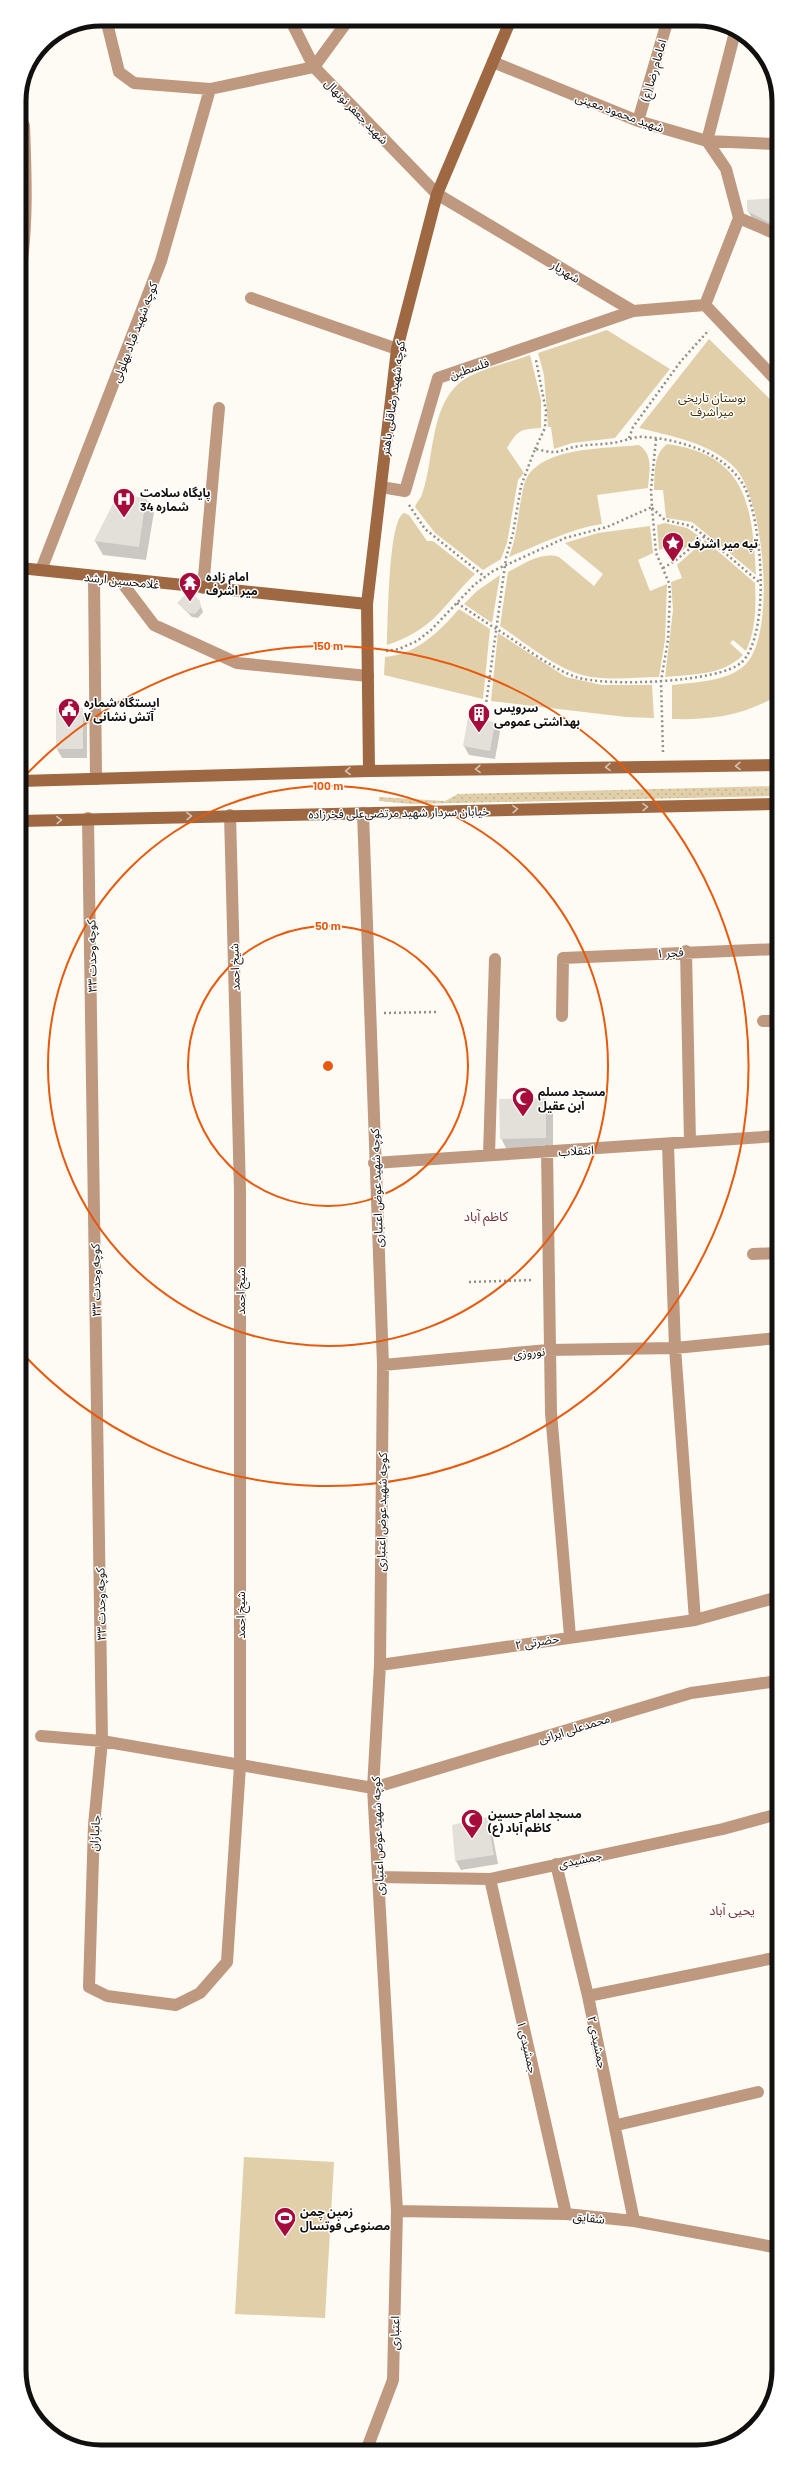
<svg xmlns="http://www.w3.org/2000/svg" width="798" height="2471" viewBox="0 0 798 2471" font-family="Barlow,'Noto Sans Arabic',sans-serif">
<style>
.grass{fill:url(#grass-dots)}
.park{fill:#e0cfa9}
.shadow{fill:#0003}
.building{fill:#e3e0da}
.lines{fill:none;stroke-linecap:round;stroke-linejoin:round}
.path{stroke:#8f8d89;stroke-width:2.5;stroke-dasharray:2 3;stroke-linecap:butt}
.street{stroke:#be997f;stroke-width:12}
.secondary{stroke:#9d6842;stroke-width:12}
.oneway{stroke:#d8c3b3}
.ring{fill:none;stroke:#e8590c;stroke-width:2}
.labels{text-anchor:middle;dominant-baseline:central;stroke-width:3;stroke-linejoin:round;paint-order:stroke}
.street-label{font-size:12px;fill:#11100e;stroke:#fff}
.park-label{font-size:12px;fill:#3c2d05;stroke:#fff}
.poi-label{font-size:12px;font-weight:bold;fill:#11100e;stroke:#fff;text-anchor:start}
.neighbourhood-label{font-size:13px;fill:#77303a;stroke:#fff}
.rim{fill:none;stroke:#11100e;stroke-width:5}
.centre{fill:#e8590c;stroke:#fff;stroke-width:2}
.ring-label{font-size:12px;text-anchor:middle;font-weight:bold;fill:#e8590c;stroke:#fff;stroke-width:3;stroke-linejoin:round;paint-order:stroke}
</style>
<defs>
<pattern id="grass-dots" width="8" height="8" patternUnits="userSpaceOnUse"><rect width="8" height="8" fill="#e0cfa9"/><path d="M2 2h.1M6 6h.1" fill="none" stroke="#bfb190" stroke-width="1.8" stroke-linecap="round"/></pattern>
</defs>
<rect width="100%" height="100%" fill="#fefbf5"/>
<!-- grass -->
<path class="grass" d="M777 786V796L411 804 379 801V797L445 801 458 794Z"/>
<!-- park -->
<path class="park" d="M607 330 670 369 615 438 572 443 554 449 551 427H548L544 375 538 353Z
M709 339 777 406V696C742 716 711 720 672 719V685C695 682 727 682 745 665 777 634 764 501 736 469 712 443 671 436 639 428Z
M530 355 541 400V428C520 429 518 430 507 448L524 473 518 480 507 543 501 559 483 570 435 533 415 507C416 503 419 500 421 497 436 461 427 398 470 376 488 367 511 362 530 355Z
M667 444C748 455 752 507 756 575L692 522 666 518 663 490H654C655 473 653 455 667 444Z
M639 445C654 455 649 472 648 488L597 495 602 524C569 529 539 545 509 557 518 534 518 509 524 485 535 446 605 449 639 445Z
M404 513 409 515 427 541H433L475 574C441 607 435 629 387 645 388 625 388 519 404 513Z
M665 523 687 528 699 536 674 558 670 546 659 550 657 525Z
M650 526 653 553 638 560 650 591 667 584 665 640 659 677C634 677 603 682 579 674 553 666 523 641 500 626L508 572C524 564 541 551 559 557L594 586 603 574 565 543 598 533Z
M705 540 755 583C756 607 756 629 746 651L733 640 730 643 743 655C722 676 692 674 665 677L673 610 671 582 682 578 677 565Z
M500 575 492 623 464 604 477 591Z
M459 609 490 629 483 699 384 675 385 657C417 654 439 632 459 609Z
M498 633 566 677 602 685H652L654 718 626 717 491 701Z
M244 2157 334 2162 325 2318 235 2314Z"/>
<!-- shadow -->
<path class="shadow" d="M776 199V235L756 225 748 211V201Z
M119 495 146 499 154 512 146 560 103 555 95 541Z
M199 601 203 612 198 618 192 617 178 603Z
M57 709H82L87 718V758H62L57 749Z
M495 723 500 732 495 759 469 755 464 746Z
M545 1099 553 1113V1151L508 1152 501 1138Z
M772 1456H778V1522Z
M486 1818 491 1827 498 1864 461 1870 456 1861Z"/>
<!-- building -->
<path class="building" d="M776 198V226L747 211V200Z
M118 494 146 498 139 547 94 541Z
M186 594H193L200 601 201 607 195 614 189 613 177 603Z
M56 708H83V749H56Z
M468 717 495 722 490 751 463 746Z
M546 1098V1138L500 1139 499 1099Z
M487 1817 494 1855 455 1861 452 1825Z"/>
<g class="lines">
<!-- path -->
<path class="path" d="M629 438 633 427 681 361 709 330
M656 439 651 490 652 507 656 553 669 583 670 595 668 640 661 681 663 752
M535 449 545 428 546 411 536 360
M409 505 425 529 485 577
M652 508 665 520 691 526 705 536 759 582
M663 568 675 561 705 536
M457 603 493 627 495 628C521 644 548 667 576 677 604 687 720 683 742 662 771 633 762 520 744 486 735 470 719 458 703 451 685 443 664 438 644 437 635 436 627 440 618 442 603 445 588 444 574 447 568 448 561 452 554 452 548 452 541 450 535 449L521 486 513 533 506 558 486 704
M386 651 399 649 417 641 431 630 474 585 493 571 565 538 607 527 652 507
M384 1013 436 1012
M469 1282 533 1280"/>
<!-- street -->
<path class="street" d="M106 19 119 72 134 83 210 89 314 67 349 19
M290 19 314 67 437 194 633 311 705 305
M493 62 638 121 707 141 776 144
M19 115 24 126C26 178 28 229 19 281
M638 121 668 19
M739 218 776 234
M251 298 397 349
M705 305 739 218 726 169 707 141 735 32
M705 305 777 381
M381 487 405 491 438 378 633 311
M41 570 161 261 210 89
M94 577 96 779
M120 580 154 625 237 663 368 676
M203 588 219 408
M363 813 383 1365 380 1665 373 1788 397 2211 393 2380 366 2451
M88 818 102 1741 94 1825 89 1987 107 1996 176 2005 200 1993 227 1962 240 1766V1191L230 815
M686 951 690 1142
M562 1016 563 958 777 949
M763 1021H777
M668 1145 675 1348 695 1620
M547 1151 551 1413 570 1636
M489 1155 495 959
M374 1163 778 1136
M753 1254 778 1253
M383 1365 548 1350 675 1348 778 1338
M380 1665 695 1620 778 1597
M41 1736 102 1741 373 1788 691 1693 778 1681
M556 1864 588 1996 634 2221
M378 1877 490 1879 723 1829 778 1814
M490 1879 566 2214
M588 1996 779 1957
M617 2125 758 2092
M397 2211 566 2214 634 2221 779 2248"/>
<!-- secondary -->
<path class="secondary" d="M20 568 367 604
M369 771 367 604 397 349 437 194 511 19
M20 781 369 771 777 765
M20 821 777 804"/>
</g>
<!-- one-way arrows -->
<defs><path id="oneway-chevron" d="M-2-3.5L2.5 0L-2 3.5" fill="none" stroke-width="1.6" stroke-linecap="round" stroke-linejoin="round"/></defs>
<g class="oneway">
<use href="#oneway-chevron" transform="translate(738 766) rotate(179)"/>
<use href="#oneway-chevron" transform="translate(608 767) rotate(179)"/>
<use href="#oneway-chevron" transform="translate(478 769) rotate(179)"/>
<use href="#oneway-chevron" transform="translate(348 771) rotate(178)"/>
<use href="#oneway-chevron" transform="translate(645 807) rotate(-1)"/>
<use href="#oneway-chevron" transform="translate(515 809) rotate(-1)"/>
<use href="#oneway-chevron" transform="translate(189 816) rotate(-1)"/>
<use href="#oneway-chevron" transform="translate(59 820) rotate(-2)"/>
</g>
<!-- distance rings -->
<g class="ring">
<circle cx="328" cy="1066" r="140"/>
<circle cx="328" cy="1066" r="280"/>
<path d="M21 780A420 420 0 1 1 21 1352"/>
</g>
<!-- icons -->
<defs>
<g id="hospital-pin" transform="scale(1.15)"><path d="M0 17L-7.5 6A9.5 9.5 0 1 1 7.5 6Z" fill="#a60c3b" stroke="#fff"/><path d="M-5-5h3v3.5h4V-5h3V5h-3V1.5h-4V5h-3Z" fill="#fff"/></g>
<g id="sight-pin" transform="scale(1.15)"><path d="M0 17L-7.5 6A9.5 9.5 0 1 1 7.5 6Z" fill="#a60c3b" stroke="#fff"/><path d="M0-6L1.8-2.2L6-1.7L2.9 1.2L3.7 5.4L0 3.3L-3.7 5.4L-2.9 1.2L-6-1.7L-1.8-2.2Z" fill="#fff"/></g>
<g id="temple-pin" transform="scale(1.15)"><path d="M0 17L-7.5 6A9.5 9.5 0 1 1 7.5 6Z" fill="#a60c3b" stroke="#fff"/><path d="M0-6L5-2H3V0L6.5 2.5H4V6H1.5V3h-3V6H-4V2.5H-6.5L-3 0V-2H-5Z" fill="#fff"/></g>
<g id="civic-pin" transform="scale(1.15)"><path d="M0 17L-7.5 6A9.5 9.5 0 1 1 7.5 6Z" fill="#a60c3b" stroke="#fff"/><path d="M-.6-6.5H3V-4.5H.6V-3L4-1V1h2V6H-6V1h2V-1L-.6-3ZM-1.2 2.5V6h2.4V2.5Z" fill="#fff"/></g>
<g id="building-pin" transform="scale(1.15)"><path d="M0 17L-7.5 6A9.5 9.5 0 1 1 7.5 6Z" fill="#a60c3b" stroke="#fff"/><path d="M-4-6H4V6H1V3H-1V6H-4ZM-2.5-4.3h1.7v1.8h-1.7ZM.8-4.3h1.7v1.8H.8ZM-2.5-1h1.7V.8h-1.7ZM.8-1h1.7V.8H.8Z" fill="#fff"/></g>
<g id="mosque-pin" transform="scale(1.15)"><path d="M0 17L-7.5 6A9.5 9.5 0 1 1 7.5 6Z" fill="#a60c3b" stroke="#fff"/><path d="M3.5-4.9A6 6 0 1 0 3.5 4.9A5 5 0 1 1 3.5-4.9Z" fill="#fff"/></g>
<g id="stadium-pin" transform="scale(1.15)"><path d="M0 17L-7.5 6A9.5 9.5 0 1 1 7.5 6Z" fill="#a60c3b" stroke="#fff"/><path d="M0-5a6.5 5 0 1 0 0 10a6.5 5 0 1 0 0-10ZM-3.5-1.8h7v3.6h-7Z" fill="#fff"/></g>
</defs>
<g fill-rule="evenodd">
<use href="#hospital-pin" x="124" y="499"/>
<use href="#sight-pin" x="673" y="543"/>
<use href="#temple-pin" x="190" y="583"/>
<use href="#civic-pin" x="69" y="709"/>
<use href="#building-pin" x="479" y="714"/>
<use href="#mosque-pin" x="523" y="1098"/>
<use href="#mosque-pin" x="472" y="1820"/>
<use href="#stadium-pin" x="285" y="2218"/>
</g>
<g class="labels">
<!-- street labels -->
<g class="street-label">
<text transform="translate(653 70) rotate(-74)">امامام رضا (ع)</text>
<text transform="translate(357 111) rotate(46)">شهید جعفر نونهال</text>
<text transform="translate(620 112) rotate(20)">شهید محمود معینی</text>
<text transform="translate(566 271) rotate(31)">شهریار</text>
<text transform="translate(134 332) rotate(-69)">کوچه شهید قباد بهلولی</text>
<text transform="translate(469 368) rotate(-19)">فلسطین</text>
<text transform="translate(392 398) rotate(-82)">کوچه شهید رضاقلی باهنر</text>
<text transform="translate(122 580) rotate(6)">غلامحسین ارشد</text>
<text transform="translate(399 812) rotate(-1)">خیابان سردار شهید مرتضی‌علی فخرزاده</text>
<text transform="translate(670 952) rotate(-3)">فجر ۱</text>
<text transform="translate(91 956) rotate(-91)">کوچه وحدت ۳۳</text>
<text transform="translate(234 967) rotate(-92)">شیخ احمد</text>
<text transform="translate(576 1150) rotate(-3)">انتقلاب</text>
<text transform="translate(376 1188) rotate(-92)">کوچه شهید عوض اعتباری</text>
<text transform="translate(95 1280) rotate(-91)">کوچه وحدت ۳۳</text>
<text transform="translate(240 1291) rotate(-90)">شیخ احمد</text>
<text transform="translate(529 1352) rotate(-5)">نوروزی</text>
<text transform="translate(381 1512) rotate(-89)">کوچه شهید عوض اعتباری</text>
<text transform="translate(100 1604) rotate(-91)">کوچه وحدت ۳۳</text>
<text transform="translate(240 1615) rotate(-90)">شیخ احمد</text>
<text transform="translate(537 1641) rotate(-9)">حضرتی ۲</text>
<text transform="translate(574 1728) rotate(-17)">محمدعلی ایرانی</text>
<text transform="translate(94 1833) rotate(-86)">جانبازان</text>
<text transform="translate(377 1836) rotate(-92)">کوچه شهید عوض اعتباری</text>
<text transform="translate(580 1859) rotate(-12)">جمشیدی</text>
<text transform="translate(598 2042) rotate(78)">جمشیدی ۲</text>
<text transform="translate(528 2047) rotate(77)">جمشیدی ۱</text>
<text transform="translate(589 2217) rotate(6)">شقایق</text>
<text transform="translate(394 2333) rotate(-89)">اعتباری</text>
</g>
<!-- park labels -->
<g class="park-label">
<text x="712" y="397">بوستان تاریخی<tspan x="712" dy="14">میراشرف</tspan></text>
</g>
<!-- poi labels -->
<g class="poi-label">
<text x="140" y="492">پایگاه سلامت<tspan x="140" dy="14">شماره 34</tspan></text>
<text x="688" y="543">تپه میر اشرف</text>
<text x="206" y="576">امام زاده<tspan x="206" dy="14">میر اشرف</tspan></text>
<text x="84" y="702">ایستگاه شماره<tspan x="84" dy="14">۷ آتش نشانی</tspan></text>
<text x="494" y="707">سرویس<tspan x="494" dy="14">بهداشتی عمومی</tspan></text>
<text x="538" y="1091">مسجد مسلم<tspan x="538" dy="14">ابن عقیل</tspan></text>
<text x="488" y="1813">مسجد امام حسین<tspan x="488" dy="14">(ع) کاظم آباد</tspan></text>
<text x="300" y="2211">زمین چمن<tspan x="300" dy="14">مصنوعی فوتسال</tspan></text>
</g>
<!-- neighbourhood labels -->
<g class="neighbourhood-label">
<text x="486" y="1216">کاظم آباد</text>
<text x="732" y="1910">یحیی آباد</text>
</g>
</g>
<!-- crop -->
<path d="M0 0H798V2471H0ZM101 26H697A75 75 0 0 1 772 101V2370A75 75 0 0 1 697 2445H101A75 75 0 0 1 26 2370V101A75 75 0 0 1 101 26Z" fill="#fff" fill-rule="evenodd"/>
<path class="rim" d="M101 26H697A75 75 0 0 1 772 101V2370A75 75 0 0 1 697 2445H101A75 75 0 0 1 26 2370V101A75 75 0 0 1 101 26Z"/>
<circle cx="328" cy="1066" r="6" class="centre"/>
<g class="ring-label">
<text x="328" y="650">150 m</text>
<text x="328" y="790">100 m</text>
<text x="328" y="930">50 m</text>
</g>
</svg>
